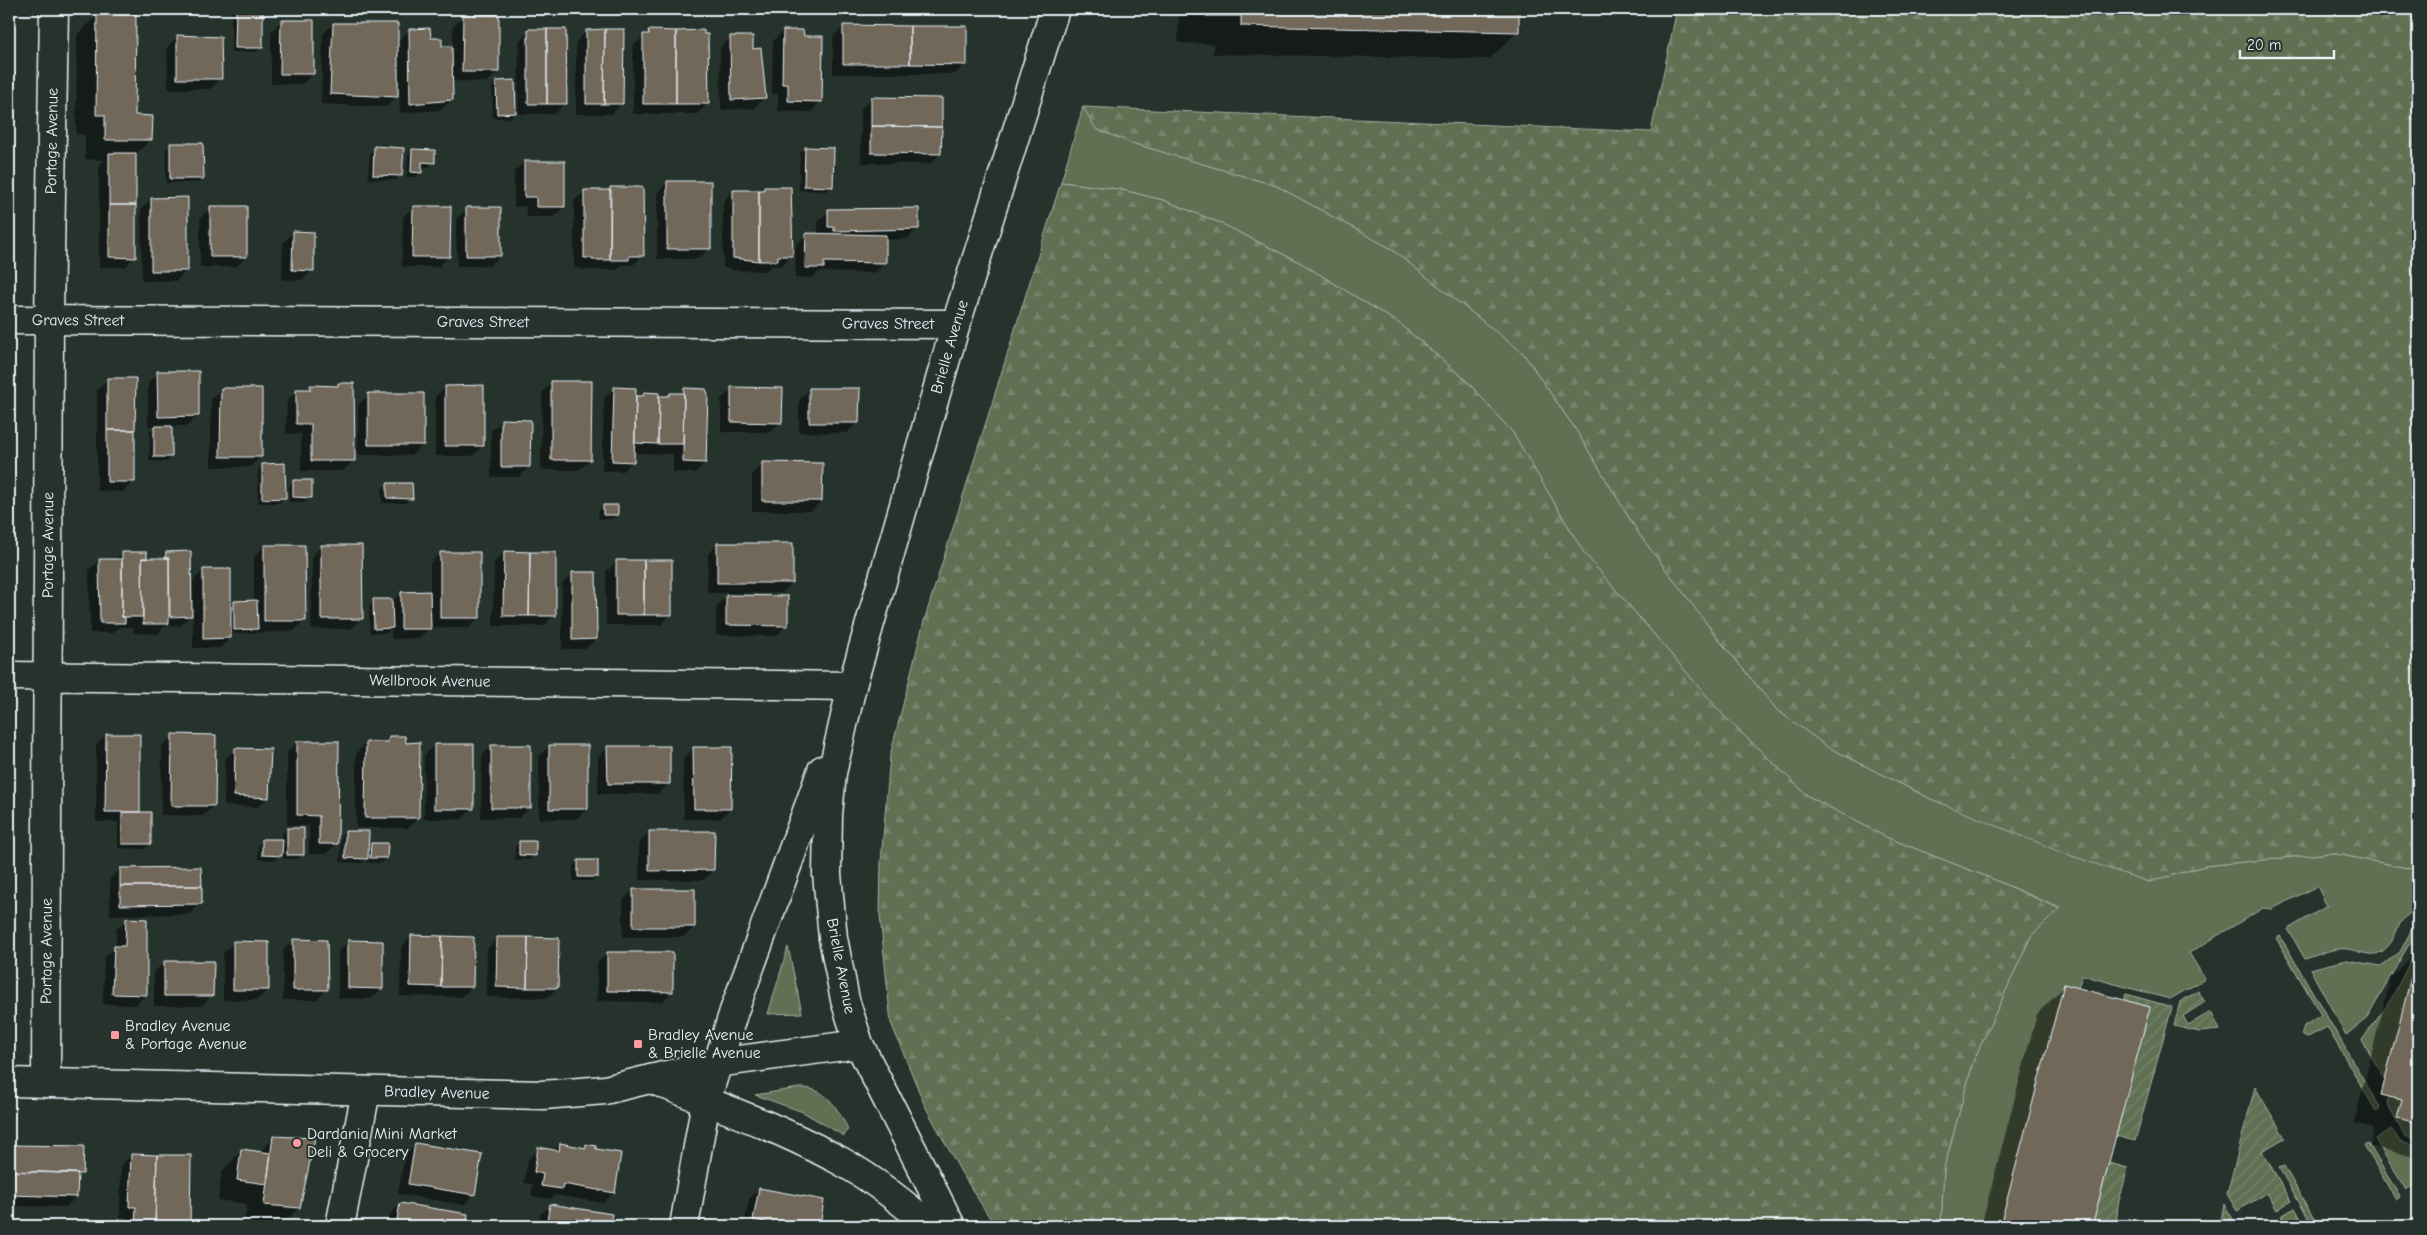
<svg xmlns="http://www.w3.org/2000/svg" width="2427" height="1235" viewBox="0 0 2427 1235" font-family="'Comic Neue',sans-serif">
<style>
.green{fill:#5f7052;stroke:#a4b0a5}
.forest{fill:url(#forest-firs);stroke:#a4b0a5}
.garden{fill:url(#garden-furrows);stroke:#a4b0a5}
.shadow{fill:#0007}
.building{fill:#72685a;stroke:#e8f1f8}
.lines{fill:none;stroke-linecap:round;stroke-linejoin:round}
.street-casing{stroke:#e8f1f8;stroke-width:31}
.secondary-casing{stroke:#e8f1f8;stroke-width:31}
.street{stroke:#26332d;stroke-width:28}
.secondary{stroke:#26332d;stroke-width:28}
.poi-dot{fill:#ff9aa2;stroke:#26332d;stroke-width:2}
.labels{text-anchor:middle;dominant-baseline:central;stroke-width:4;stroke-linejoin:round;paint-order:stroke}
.street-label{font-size:16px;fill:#e8f1f8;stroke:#26332d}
.poi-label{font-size:16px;fill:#e8f1f8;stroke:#26332d;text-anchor:start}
</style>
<defs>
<pattern id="forest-firs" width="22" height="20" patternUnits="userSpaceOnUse" patternTransform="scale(1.25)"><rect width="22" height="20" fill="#5f7052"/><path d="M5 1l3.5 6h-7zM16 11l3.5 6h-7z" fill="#76856c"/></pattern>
<pattern id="garden-furrows" width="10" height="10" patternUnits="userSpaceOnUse" patternTransform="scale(1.25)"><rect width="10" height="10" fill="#5f7052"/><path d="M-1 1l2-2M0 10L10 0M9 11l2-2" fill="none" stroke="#76856c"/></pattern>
</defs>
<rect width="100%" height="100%" fill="#26332d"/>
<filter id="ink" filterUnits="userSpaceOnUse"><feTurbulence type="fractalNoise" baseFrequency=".02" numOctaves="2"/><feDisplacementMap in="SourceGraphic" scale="10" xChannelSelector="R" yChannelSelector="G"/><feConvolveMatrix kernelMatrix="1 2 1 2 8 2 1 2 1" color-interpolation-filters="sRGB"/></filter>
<g filter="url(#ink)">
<!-- green -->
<path class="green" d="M1083 107 1096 129 1132 143 1277 186 1390 248 1523 353 1576 430 1639 534 1720 641 1777 710 1828 747 1931 799 2149 882 2204 866 2331 853 2418 870V910C2393 917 2400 941 2381 952 2370 958 2357 950 2347 949 2333 947 2318 955 2305 959L2288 929 2327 906 2317 886 2272 909 2263 908 2189 953 2205 979 2170 999 2082 975 2078 988 2064 984 2000 1226H1941L1944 1168 1973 1062 2031 936 2060 908 1995 880 1888 838 1808 796 1724 716 1584 553 1513 433 1467 381 1400 324 1301 263 1220 223 1163 200 1118 189 1061 182Z
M2418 923V937L2408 946 2366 1019 2346 1035 2310 969 2346 960 2381 966 2400 952 2413 927Z
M2280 936 2380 1108 2376 1111 2327 1027 2308 1037 2301 1035 2304 1026 2321 1015 2276 938Z
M2418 946V950L2385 1080 2362 1040 2389 1003Z
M788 947 802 1013 768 1014Z
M799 1088C827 1087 837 1108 848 1129L844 1136 803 1112 755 1095Z
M2389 1097 2402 1100 2398 1118 2418 1123V1140L2405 1136 2387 1103Z
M2392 1129 2400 1142 2418 1147V1182L2406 1190 2375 1139Z
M2368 1143 2400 1197 2396 1200 2364 1145Z
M2284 1166 2318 1226H2313L2279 1168Z"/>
<!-- forest -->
<path class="forest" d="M1677 9H2418V870L2331 853 2204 866 2149 882 2063 853 1931 799 1828 747 1777 710 1720 641 1639 534 1576 430 1523 353 1390 248 1277 186 1132 143 1096 129 1083 107 1651 132Z
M1061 182 1118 189 1163 200 1220 223 1301 263 1400 324 1467 381 1513 433 1584 553 1724 716 1808 796 1888 838 1995 880 2060 909 2031 936 1973 1062 1944 1168 1941 1226H995L961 1172 925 1106 891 1023 880 916 881 862 890 756 924 621Z"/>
<!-- garden -->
<path class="garden" d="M2198 991 2205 1002 2183 1016 2188 1025 2211 1012 2220 1030 2199 1032 2174 1026 2180 1002Z
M2126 994 2172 1007 2135 1141 2116 1136 2150 1007 2124 1000Z
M2255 1087 2285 1138 2262 1151 2291 1201 2277 1210 2267 1193 2237 1211 2227 1194Z
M2109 1163 2128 1168 2118 1205 2116 1226H2092Z
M2224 1204 2237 1226H2220Z
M2295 1208 2305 1226H2287L2281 1216Z"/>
<!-- shadow -->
<path class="shadow" d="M236 9 262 11 261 47 257 52H231V13Z
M1179 9H1518V31L1490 59 1213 54 1214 44 1178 43Z
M97 15 134 117 151 139 135 155V257L125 267H99V164L104 160 85 159V135L76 134 77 35Z
M464 16 498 72 487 82 451 81V100L441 110 400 113 399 63H397V96L386 107 321 104 323 34 333 24 397 42 409 30 441 48 453 47V26Z
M281 21 313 74 302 84H271V32Z
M843 27 965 64 955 74H833V37Z
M529 31 565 103 555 114H518L519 41Z
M587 31 622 103 612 114H576V41Z
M783 31 803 37 821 101 811 112 778 111V94H772L773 41Z
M649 32 708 103 697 114H633V46Z
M201 36 221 78 210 89H168L167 47 178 37Z
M731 38 763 59 764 98 754 108 721 110 720 48Z
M497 82 515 113 510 118H493L492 87Z
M872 98 940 154 930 164 861 163V109Z
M171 144 202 178 197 183H166V149Z
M375 148 401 175 396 180 368 179 370 153Z
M805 148 832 186 827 191 799 190 800 153Z
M412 150 434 162 429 167H421V173L416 177H407L408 155Z
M524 162 564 207 553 217H526V206L514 207V172Z
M668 182 710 248 699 259H657V193Z
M611 188 643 255 633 265H622L617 270H582V268H574V201L585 191H608Z
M765 188 792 255 782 266H771L766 271 731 270V268H723V202L733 191H761Z
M151 199 186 271 176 281H142L141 209Z
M211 207 246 257 236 267H200V218Z
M413 207 449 256 438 267H402L403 217Z
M467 209 500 256 489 266H457L456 219Z
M829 211 918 229 907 239 885 240V263L874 273 819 272 812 278H795L796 245 807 235H818V221Z
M293 232 312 270 302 280H282L283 243Z
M158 372 198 416 187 426H171V457L166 462 149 461 150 432 156 426H148V383Z
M108 379 134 481 123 492 97 491V390Z
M552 382 590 460 579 470H541L542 393Z
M339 384 353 461 343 471H301V434H286L287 401 297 390 307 391 311 387H336Z
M445 387 483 446 472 456H435V397Z
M614 388 634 397H641L644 394 667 397 670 394H680L685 390 705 462 695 473 673 472V454L633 453V461L623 471H602L604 399Z
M221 389 261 456 250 467H211V400Z
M732 389 781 422 771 432H721V399Z
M810 389 858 422 847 433 799 432V399Z
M369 395 423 444 412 455H358V405Z
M502 420 529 467 519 477H491V431Z
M763 464 821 501 811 511H752V474Z
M263 465 284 498 279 503H258V470Z
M294 481 311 497 306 502H289V486Z
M387 484 411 498 406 503H382V489Z
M603 506 617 514 612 519H599L598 511Z
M718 544 792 583 782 593H707L708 554Z
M264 546 304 620 294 631 230 634V638L220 648H193V613L180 626H165L158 634 133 633V627H119L113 633H90L89 570 100 560H115L122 553 146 560H159L166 553 190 552 191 609H193V581L203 571 230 606 234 602H254V557Z
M322 546 361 618 351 629H311L312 556Z
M440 553 479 617 469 628H430L419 638 391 639V628L387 633H370L369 605 374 600 391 603 401 593 430 592V564Z
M504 553 554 615 544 626H493L494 563Z
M616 562 671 614 661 625H606V572Z
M573 574 596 639 585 649H562V584Z
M726 596 787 625 776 636 716 635V607Z
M106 735 150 844 145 849 118 848V822H96V745Z
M173 736 214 806 203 816 161 815 162 746Z
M389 737 418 818 408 828H356V753L366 743H384Z
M298 742 337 844 326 854H309V826L287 825V752Z
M434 745 472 809 462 819H424V756Z
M492 746 530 808 519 818H481L482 756Z
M549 746 587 809 576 819H539V756Z
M608 747 669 783 658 794H598V757Z
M694 748 730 809 720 819H684L683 758Z
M236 749 268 797 258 807 224 806 225 759Z
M287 829 302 854 298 859H283L282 853 276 860 258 859V845L263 840H282V834Z
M346 832 367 848 371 844 386 858 381 863 366 862V859L362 863 340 862 341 837Z
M649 832 713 870 703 880H639V843Z
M520 842 535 855 530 860 515 859V847Z
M578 861 596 876 591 881H573V866Z
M121 869 200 904 190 914 110 915V879Z
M633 890 694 927 684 937H623V901Z
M126 920 146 994 136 1005 103 1004 104 958 116 947V930Z
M411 937 472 987 461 997 400 996 401 947Z
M497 938 557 988 547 998 486 997 487 949Z
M293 940 326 990 316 1000H283V951Z
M348 942 382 988 371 999 338 998V952Z
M233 943 268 990 257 1000H223V953Z
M2418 950V1158L2370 1146 2374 1128 2354 1123 2391 977Z
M608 953 672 991 662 1002 597 1001V963Z
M165 962 212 995 202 1006H154V972Z
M2065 986 2148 1008 2091 1226H1981L2037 1014Z
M274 1138 299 1208 280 1226 244 1224 247 1204 218 1200 222 1171 242 1150 259 1153Z
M415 1145 474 1194 464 1205 398 1194 405 1155Z
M560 1145 584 1149 587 1146 614 1192 604 1203 555 1195 551 1199 531 1196 533 1184 524 1183 528 1159 539 1149 553 1151Z
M9 1146 82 1148V1173L76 1178V1197L66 1207 9 1206Z
M131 1155 190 1156 189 1226H125L126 1217H120L121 1165Z
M760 1189 823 1201 819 1226H744L749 1199Z
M400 1204 467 1215 465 1226H388L390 1214Z
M551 1205 611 1216 609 1226H538L540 1215Z
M9 1223 75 1225V1226H9Z"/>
<!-- building -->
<path class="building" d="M236 9 263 10V48H235Z
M1206 9H1519V32L1241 26V16H1206Z
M97 13 136 14 135 115 153 116 152 140H105V115H96Z
M463 15H499V72H462Z
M281 20H314V74H280Z
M333 23H398V97L330 94Z
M843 25 910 26V64H843Z
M910 26H967V65L910 64Z
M430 28 431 38H442V46H452L453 100 410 104 409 29Z
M528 29H547V104H528Z
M547 29H566L567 104H547Z
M605 29 604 104H586V30Z
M605 29H624L623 104H604Z
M648 30 676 31V104H643V34H649Z
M704 30V34H708L709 104H676V31Z
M783 30H803L804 36H823L822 102 788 101V84H782Z
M177 35 221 37 222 79H177Z
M730 36H753V49L761 48 766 98 731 100Z
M515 80 516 113 497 114 496 81Z
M871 97 942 98V127L871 126Z
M871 126 942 127 941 154 871 153Z
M170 143H203L204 179H170Z
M374 146 404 148 402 176 373 175Z
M805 147 834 148 833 187 804 186Z
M412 149 435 150V163L422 162V173L411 172Z
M109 153H136V205H109Z
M524 161H565V207H536V197H524Z
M667 181H711V249H667Z
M610 187H643L644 256H629V260H610Z
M764 187H791L793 256H778V261H759V190H764Z
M584 190H611L610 260H592V258H584Z
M733 190H759V261L733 258Z
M188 197V271H151V198Z
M109 205H136V258L109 257Z
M210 206H247V257H210Z
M413 206H451L450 257H412Z
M466 207H501V256H466Z
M919 208V229L834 231V227H828V209Z
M293 231 314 232V271L292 270Z
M806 233 886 235V263L824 262V268H805Z
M157 371H199V416L158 417Z
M107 378H136L135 430H107Z
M551 381H592L591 460H551Z
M338 383H354L355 461H311V424H296V389H311L310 385 338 386Z
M484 385V446H445V386Z
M614 387 636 388 634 462 612 461Z
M731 387 783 388 782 423 731 422Z
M221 388H262V457H220Z
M684 388 706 389 708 394 706 463 683 462Z
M809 388H860L859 423H809Z
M644 392 659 393 658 444 635 443 636 396H643Z
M368 393H424V445H368Z
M670 393H684L683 444H658L659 396H669Z
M501 419 531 420 530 467H501Z
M154 426H172V457H154Z
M107 430H135V482H107Z
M762 462 823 463 822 501H762Z
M285 463 286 498 262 499V464Z
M293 480H312V498L293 497Z
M387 483H412L413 499 387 498Z
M603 505H618V515H603Z
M717 543H793V583H717Z
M264 545H305L306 621H264Z
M321 545H362L363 619H321Z
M191 551 192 616 170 617 169 558H165L166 552Z
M504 551 530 552 529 616H503Z
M122 552H147V559L142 558 143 617H122Z
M440 552H480V618H440Z
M530 552H556V616H529Z
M142 558H169V624H143Z
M99 559H122V617H125V623H100Z
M616 560H644V615H616Z
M644 560H672V615H644Z
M203 569H231V638L203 639Z
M572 572H596L597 639 572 640Z
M430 591 431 629H401V592Z
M726 595 788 596V626L726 625Z
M373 599H392L393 628 374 629Z
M257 600 258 629 234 630V601Z
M106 734H140V812H105Z
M172 734 216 735 215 806H171Z
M389 736H405L406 743 420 742 419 818H365L366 742H388Z
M297 741H339L338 844H319V816L297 815Z
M434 744H474V809H434Z
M491 745H531V808H491Z
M549 745H588V809H549Z
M607 746H670V784H608Z
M693 747H732L731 809H694Z
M235 748 271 749 269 798 234 796Z
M122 812H151V844H122Z
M287 828H304V855H287Z
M345 831H369L368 859 345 858Z
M649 831H715L714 870 649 871Z
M262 839H283L282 856 262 855Z
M519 841H536V856L519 855Z
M371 843H388L387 858H370Z
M578 860H598V877H578Z
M201 867 202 886H120V868Z
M120 886H202V904L120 905Z
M633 889H695V927H633Z
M126 918 147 919V995L112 994 114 946H125Z
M411 935 442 936 441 987 410 986Z
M442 936 474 937 473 987H441Z
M497 937H528L527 988 496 987Z
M528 937 559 938 558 988H527Z
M293 939 327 940 328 990H293Z
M348 940 383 941V989L348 988Z
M233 941 269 942V990H233Z
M2418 950V1123L2397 1118 2402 1100 2381 1095Z
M607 952H673V992L607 991Z
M164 961H214L213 996H164Z
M2064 984 2150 1007 2116 1136 2092 1226H2000Z
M273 1136 315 1138 300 1208 264 1205Z
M415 1143 482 1154 475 1195 408 1184Z
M560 1143 586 1148V1144L596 1146V1149L621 1153 615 1193 563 1184 562 1189 541 1186 543 1174 534 1172 538 1147 559 1151Z
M9 1145 84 1146 83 1174 9 1171Z
M241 1149 271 1153 267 1184 237 1180Z
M131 1154 157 1155 155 1226H135L136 1207H129Z
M157 1155H191L190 1226H155Z
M9 1171 78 1173 77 1197 9 1195Z
M759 1188 824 1200 820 1226H786L753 1220Z
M400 1203 468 1214 466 1226H396Z
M550 1204 612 1214 610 1226H546Z
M9 1222 76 1224V1226H9Z
M762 1222 786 1226H761Z"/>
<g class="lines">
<!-- street casing -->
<g class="street-casing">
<g id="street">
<path id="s1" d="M9 320 956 324"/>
<path id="s2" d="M9 676 852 686"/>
<path id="s3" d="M46 1083 49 320 54 9"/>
<path d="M340 1226 366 1091"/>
<path d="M684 1226 706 1101"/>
</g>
</g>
<!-- secondary casing -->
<g class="secondary-casing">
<g id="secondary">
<path d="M651 1079C712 1104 773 1125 831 1156 867 1174 900 1200 930 1226"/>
<path id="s4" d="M9 1082 543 1095 605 1090 716 1063 859 1044"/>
<path d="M706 1101 734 1011 822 770"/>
<path id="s5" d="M951 1226 859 1044 845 1000 833 938 827 874 828 815 832 773 852 686 956 324 1055 9"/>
</g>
</g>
<!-- street -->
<use href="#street" class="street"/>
<!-- secondary -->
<use href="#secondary" class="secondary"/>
</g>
</g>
<!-- markers -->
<g class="poi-dot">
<rect x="110" y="1030" width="10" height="10" rx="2.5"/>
<rect x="633" y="1039" width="10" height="10" rx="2.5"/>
<circle cx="297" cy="1143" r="5"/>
</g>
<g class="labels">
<!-- street labels -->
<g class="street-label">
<text stroke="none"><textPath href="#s3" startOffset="942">Portage Avenue</textPath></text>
<text stroke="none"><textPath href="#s1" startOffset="69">Graves Street</textPath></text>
<text stroke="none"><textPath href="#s1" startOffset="474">Graves Street</textPath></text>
<text stroke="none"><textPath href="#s1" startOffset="879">Graves Street</textPath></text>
<text stroke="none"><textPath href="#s5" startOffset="921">Brielle Avenue</textPath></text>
<text stroke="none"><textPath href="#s3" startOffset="538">Portage Avenue</textPath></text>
<text stroke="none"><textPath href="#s2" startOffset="421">Wellbrook Avenue</textPath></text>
<text stroke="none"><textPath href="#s3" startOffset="132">Portage Avenue</textPath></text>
<text transform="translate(841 966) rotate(79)">Brielle Avenue</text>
<text stroke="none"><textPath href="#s4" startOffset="428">Bradley Avenue</textPath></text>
</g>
<!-- poi labels -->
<g class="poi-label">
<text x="125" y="1026">Bradley Avenue<tspan x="125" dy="18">&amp; Portage Avenue</tspan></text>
<text x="648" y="1035">Bradley Avenue<tspan x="648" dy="18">&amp; Brielle Avenue</tspan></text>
<text x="307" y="1134">Dardania Mini Market<tspan x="307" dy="18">Deli &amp; Grocery</tspan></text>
</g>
</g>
<!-- margin -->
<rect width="2427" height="1235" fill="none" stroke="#26332d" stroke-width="30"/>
<rect x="15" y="15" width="2397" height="1205" fill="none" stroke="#e8f1f8" stroke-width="2" filter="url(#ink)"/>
<!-- scale -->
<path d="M2240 50v8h94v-8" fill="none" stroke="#e8f1f8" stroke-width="2.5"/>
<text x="2247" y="50" font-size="15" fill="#e8f1f8" stroke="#26332d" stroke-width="4" paint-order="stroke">20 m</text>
</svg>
